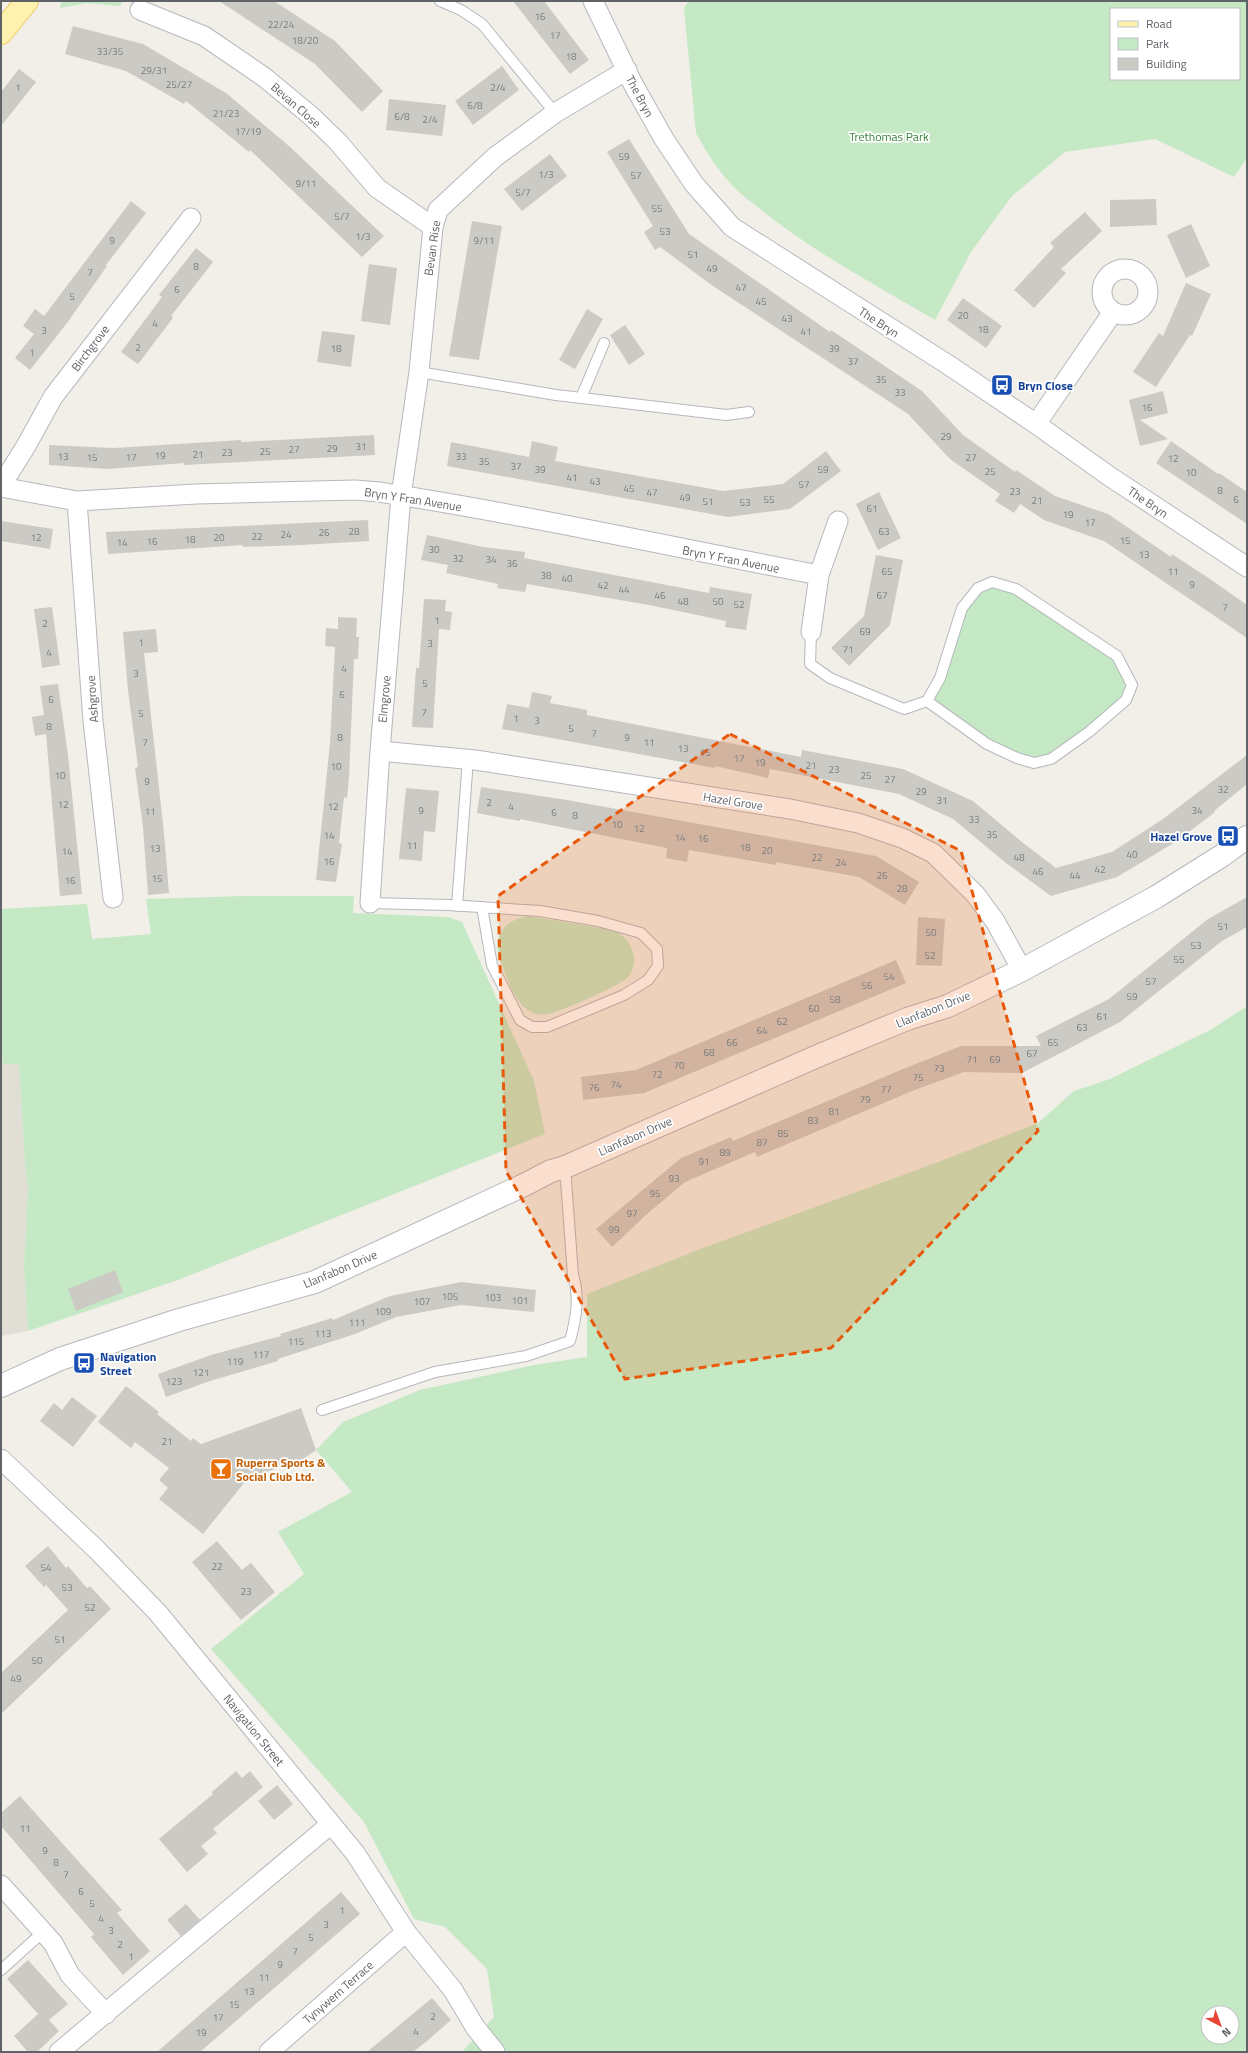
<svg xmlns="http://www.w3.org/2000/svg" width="1248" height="2053" viewBox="0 0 1248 2053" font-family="'Titillium Web',sans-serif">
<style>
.education{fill:#e1ded6}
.green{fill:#c5e8c5;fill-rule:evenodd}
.building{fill:#cccac5}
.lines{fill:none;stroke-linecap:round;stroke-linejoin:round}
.service-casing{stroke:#b5b8bc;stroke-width:12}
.minor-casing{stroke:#b5b8bc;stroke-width:21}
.tertiary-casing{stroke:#b5b8bc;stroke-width:24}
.primary-casing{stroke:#f2c960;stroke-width:24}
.service{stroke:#fff;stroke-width:10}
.minor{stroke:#fff;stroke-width:19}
.tertiary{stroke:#fff;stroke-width:22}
.primary{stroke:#fff2af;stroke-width:22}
.marked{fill:#e8590c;fill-opacity:0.2;stroke:#e8590c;stroke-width:3;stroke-dasharray:8 5;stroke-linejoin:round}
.labels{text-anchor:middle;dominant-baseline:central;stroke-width:3.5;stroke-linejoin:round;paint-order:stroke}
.number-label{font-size:10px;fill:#7a7d7f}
.street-label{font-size:12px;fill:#5f6368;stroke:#fff}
.park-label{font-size:12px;fill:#348238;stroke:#fff}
.transit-label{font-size:12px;font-weight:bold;fill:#164399;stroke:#fff;text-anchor:start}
.food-label{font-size:12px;font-weight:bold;fill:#c56008;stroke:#fff;text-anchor:start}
</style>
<rect width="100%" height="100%" fill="#f1efe8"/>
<!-- education -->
<path class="education" d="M1 1049 3 1064 19 1063 25 1164 28 1189 24 1266 28 1331 1 1336Z"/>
<!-- green -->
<path class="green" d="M61 1H123L120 6 87 3 60 8Z
M689 1H1247V158L1234 177 1155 139 1065 152 1012 196 971 252 935 320C878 286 818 255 765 213 756 205 745 198 737 190 720 174 706 152 696 133L684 8ZM1111 9H1239V79H1111Z
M992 582 1016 589 1117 656 1132 685 1126 700 1051 759 1017 758 927 701 962 608Z
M244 896H354L353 913 448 917 462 922 534 1081 545 1134 178 1280 28 1331 24 1266 28 1189 25 1164 19 1064H3L1 1049V909L87 904 92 939 151 934 146 899Z
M527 916C549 919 571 923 593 927 600 928 611 928 617 932 632 941 640 960 629 976 623 985 561 1011 549 1014 544 1015 536 1015 531 1012 513 1004 503 967 497 949 496 931 510 919 527 916Z
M1247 1006V2052H462L494 2017 487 1969 445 1927 414 1919 364 1822 211 1649 304 1574 278 1532 352 1492 316 1450 343 1422 420 1390 534 1365 587 1357V1294L703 1248 933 1164 1038 1123 1074 1091 1110 1079 1212 1029ZM1208 2013H1232V2037H1208Z"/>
<!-- building -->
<path class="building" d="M219 1H274L335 41 383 91 362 112 315 64Z
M513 1H544L589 60 570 74Z
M73 26 143 44 226 93 289 146 384 236 362 257 250 150 249 152 186 101 184 104 126 71 65 54Z
M502 66 519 90 473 125 455 101Z
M19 69 36 82 1 126V92Z
M389 99 446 105 442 136 386 130Z
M629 139 689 234 830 332 831 330 922 391 963 435 1015 472 1016 470 1055 496 1108 514 1171 557 1172 554 1210 579 1247 605V638L1104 541 1044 520 1020 504 1014 513 995 501 1000 494 950 459 908 414 713 286 660 247 655 250 644 232 653 226 607 152Z
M550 154 567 176 522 211 504 189Z
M1156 199 1157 225 1110 227V200Z
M131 201 146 213 106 265 107 266 67 323 30 370 15 358 34 334 23 326 35 309 44 316Z
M1085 212 1102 231 1061 269 1066 273 1034 308 1014 290 1054 247 1050 243Z
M472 221 502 226 479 360 449 356Z
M1191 224 1210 266 1186 278 1167 235Z
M196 248 213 262 171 316 173 318 138 364 121 352 162 297 159 295Z
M369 264 397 268 390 325 361 321Z
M1186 283 1211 294 1192 336 1190 335 1156 387 1133 372 1159 333 1163 336Z
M963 298 1002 326 986 348 947 320Z
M587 309 603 319 575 369 559 360Z
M625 325 645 354 629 365 610 335Z
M322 331 355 335 351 367 317 362Z
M1163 391 1168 413 1140 420 1168 439 1140 446 1129 400Z
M374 435 375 455 184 465V463L108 469 49 465V445L114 448 241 440V442Z
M532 441 558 447 555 461 723 491 783 484 826 451 841 471 790 509 728 517 447 466 451 442 529 457Z
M1171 441 1218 474 1219 473 1247 492V524L1156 463Z
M879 492 901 538 878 550 856 504Z
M368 520 369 541 302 545 243 547V545L108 554 106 532Z
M1 521 53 529 50 549 1 541Z
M427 535 483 547 525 552 524 558 709 593 710 587 752 594 746 630 725 627 726 621 649 605 527 584 525 592 497 588 498 584 446 573 448 565 421 560Z
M876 555 903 560 890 625 849 666 831 648 864 616Z
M424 599 446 600 445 611 452 612 450 630 439 629 433 728 412 727 416 668H419Z
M52 607 60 665 42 668 34 609Z
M338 617 357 618 356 637H359L358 659H354L349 777 347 798 344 797 339 843 342 844 336 882 316 880 330 743 335 647 325 646 326 628 338 629Z
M156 629 158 652 144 653 164 833 169 893 148 895 143 827 135 768 138 767 128 690 123 632Z
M58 684 68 755 82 894 60 896 46 734 35 736 32 717 44 715 40 686Z
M532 692 552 696 550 703 587 710V715L801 757 802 750 903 769 973 801 1023 843 1056 868 1112 852 1163 819 1247 755V784L1214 811 1215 812 1177 841 1117 877 1051 896 1006 863 953 819 899 794 770 769 768 778 715 766V768L502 729 507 704 529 708Z
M481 787 567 800 876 856 919 882 905 905 859 877 776 862V865L689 850 687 862 666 858 667 848 520 819V821L477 813Z
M406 788 439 791 435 832 424 831 422 861 399 859Z
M1247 897V927L1222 941 1120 1022 1022 1073 964 1072 912 1091 757 1157 755 1152 685 1182 647 1214 612 1247 596 1229 681 1158 731 1137 733 1141 903 1069 961 1046H1041L1036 1036 1109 999 1208 919Z
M918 917 945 919 942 966 916 965Z
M896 960 906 983 644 1093 583 1100 581 1077 636 1070Z
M115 1270 123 1292 76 1311 68 1289Z
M461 1282 536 1290 534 1312 461 1305 396 1317 355 1334 278 1359V1361L210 1381 166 1397 158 1374 211 1355 281 1336 280 1334 332 1318 333 1320 390 1296Z
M126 1386 159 1412 157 1414 191 1441 193 1438 201 1444 301 1408 316 1450 302 1460 248 1478 203 1534 159 1499 168 1488 159 1480 169 1468 135 1442 131 1448 98 1422Z
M72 1397 97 1416 73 1447 40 1421 54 1403 62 1410Z
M217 1541 242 1570 251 1563 275 1592 241 1620 192 1562Z
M48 1546 66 1568 68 1566 87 1588 90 1586 111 1609 1 1714V1673L68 1610 46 1585 44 1587 25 1566Z
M236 1771 242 1778 250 1771 263 1787 213 1829 217 1833 201 1846 208 1854 187 1872 159 1839 213 1794 212 1792Z
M277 1785 293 1804 274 1820 258 1801Z
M20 1796 122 1910 117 1913 150 1951 123 1975 91 1937 94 1934 1 1826V1813Z
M341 1892 360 1914 200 2052H157Z
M186 1904 200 1920 181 1936 167 1920Z
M28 1960 68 2004 49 2020 59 2031 37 2052H28L14 2036 38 2014 7 1979Z
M432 1998 451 2020 427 2041 413 2052H367Z"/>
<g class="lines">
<!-- service casing -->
<g class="service-casing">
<path id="service" d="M440 1 461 10 482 24 555 113
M419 372 556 395 726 415 749 412
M581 398 604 343
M811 632 810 664 830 678 904 709 927 701 940 678 962 608 978 588 992 582 1016 589 1117 656 1132 685 1126 700 1089 732 1051 759 1034 763 1017 758 987 744 927 701
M370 903 449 905 540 911 598 921 641 933 657 949 658 966 648 980 624 995 547 1027H532L520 1020 492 965 482 907
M457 906 468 759
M322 1410 435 1372 526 1356 570 1341C576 1319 580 1297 573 1275L565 1167
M1 1970 43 1932"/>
</g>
<!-- minor casing -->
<g class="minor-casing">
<path id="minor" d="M593 1 633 84 664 139 694 184 732 227 947 364 1036 424 1109 476 1247 567
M140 10 204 36 264 77 310 115 338 142 377 188 433 227
M1102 292a23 23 0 1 1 46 0a23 23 0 1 1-46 0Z
M1036 424 1113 312
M1 486 26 446 53 397 191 218
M1 487 77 501 196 494 355 490 379 492C527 515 673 547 819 575
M77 501 93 721 113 898
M811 632 819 575 838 521
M380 751 475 760 790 809 858 823 902 838 933 853 975 894 995 921 1022 970
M370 903 380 751 401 496 419 372 433 227 438 210 495 157 555 113 627 70
M1 1459 97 1550 158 1613 355 1853 406 1932 453 1990 475 2027 495 2052
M1 1885 53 1943 70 1975 106 2014
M59 2052 331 1824
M269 2052 406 1932"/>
</g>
<!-- tertiary casing -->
<g class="tertiary-casing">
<path id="tertiary" d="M1 1386 60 1359 179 1320 315 1282 526 1184 551 1171 565 1167 820 1055 907 1019 948 1006 1022 970 1156 897 1223 855 1247 837"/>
</g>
<!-- primary casing -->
<g class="primary-casing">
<path id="primary" d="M1 33 27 1"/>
</g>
<!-- service -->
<use href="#service" class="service"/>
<!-- minor -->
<use href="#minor" class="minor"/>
<!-- tertiary -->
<use href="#tertiary" class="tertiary"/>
<!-- primary -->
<use href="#primary" class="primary"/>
</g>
<!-- marked area -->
<path class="marked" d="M730 734 961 851 1038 1131 831 1348 625 1379 506 1171 498 896Z"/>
<!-- icons -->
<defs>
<g id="bus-square" transform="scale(1.15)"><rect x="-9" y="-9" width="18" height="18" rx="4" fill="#1a4fb4" stroke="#fff"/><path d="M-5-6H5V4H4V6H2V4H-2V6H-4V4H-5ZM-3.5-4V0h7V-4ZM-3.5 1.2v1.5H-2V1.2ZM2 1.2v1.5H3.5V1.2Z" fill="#fff"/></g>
<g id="bar-square" transform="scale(1.15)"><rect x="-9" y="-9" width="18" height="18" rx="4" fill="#e8710a" stroke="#fff"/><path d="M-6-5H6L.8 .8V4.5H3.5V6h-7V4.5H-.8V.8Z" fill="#fff"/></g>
</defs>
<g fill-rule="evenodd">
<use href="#bus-square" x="1002" y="385"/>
<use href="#bus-square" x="1228" y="836"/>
<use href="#bus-square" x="84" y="1363"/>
<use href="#bar-square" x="221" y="1469"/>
</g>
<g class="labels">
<!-- number labels -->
<g class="number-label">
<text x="540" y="16">16</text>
<text x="281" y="24">22/24</text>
<text x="555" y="35">17</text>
<text x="305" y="40">18/20</text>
<text x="110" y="51">33/35</text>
<text x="571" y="56">18</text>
<text x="154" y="70">29/31</text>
<text x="179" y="84">25/27</text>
<text x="18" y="87">1</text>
<text x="498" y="87">2/4</text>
<text x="475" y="105">6/8</text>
<text x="226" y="113">21/23</text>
<text x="402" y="116">6/8</text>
<text x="430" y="119">2/4</text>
<text x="248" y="131">17/19</text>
<text x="624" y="156">59</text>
<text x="546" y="174">1/3</text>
<text x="636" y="175">57</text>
<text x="306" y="183">9/11</text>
<text x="523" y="192">5/7</text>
<text x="657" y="208">55</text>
<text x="342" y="216">5/7</text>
<text x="665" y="231">53</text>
<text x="363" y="236">1/3</text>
<text x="112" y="240">9</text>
<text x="484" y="240">9/11</text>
<text x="693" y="254">51</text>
<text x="196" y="266">8</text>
<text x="712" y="268">49</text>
<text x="90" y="272">7</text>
<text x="741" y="287">47</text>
<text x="177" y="289">6</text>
<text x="72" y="296">5</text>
<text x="761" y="301">45</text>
<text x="963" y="315">20</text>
<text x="787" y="318">43</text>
<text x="155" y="323">4</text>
<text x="983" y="329">18</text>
<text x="44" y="330">3</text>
<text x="806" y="331">41</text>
<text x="138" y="347">2</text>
<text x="336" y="348">18</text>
<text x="834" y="348">39</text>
<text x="32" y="352">1</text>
<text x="853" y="361">37</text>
<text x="881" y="379">35</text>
<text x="900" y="392">33</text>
<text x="1147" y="407">16</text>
<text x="946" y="436">29</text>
<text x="361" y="446">31</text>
<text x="332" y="448">29</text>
<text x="294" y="449">27</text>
<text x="265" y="451">25</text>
<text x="227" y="452">23</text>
<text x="198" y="454">21</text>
<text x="160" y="455">19</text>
<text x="63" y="456">13</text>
<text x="461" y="456">33</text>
<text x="92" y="457">15</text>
<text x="131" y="457">17</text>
<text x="971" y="457">27</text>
<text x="1173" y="458">12</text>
<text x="484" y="461">35</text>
<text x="516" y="466">37</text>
<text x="540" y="469">39</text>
<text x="823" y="469">59</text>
<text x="990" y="471">25</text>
<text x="1191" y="472">10</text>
<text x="572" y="477">41</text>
<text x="595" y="481">43</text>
<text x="804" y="484">57</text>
<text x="629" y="488">45</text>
<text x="1220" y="490">8</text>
<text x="1015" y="491">23</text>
<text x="652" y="492">47</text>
<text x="685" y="497">49</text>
<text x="769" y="499">55</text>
<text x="1236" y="499">6</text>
<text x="1037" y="500">21</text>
<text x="708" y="501">51</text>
<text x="745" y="502">53</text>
<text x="872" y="508">61</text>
<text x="1068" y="514">19</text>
<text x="1090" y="522">17</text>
<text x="354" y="531">28</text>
<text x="884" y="531">63</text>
<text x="324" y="532">26</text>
<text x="286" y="534">24</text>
<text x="257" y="536">22</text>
<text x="36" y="537">12</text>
<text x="219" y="537">20</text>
<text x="190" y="539">18</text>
<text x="1125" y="540">15</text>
<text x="152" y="541">16</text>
<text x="122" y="542">14</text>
<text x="434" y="549">30</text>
<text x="1144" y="554">13</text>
<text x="458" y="558">32</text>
<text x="491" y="559">34</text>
<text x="512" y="563">36</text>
<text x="887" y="571">65</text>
<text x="1173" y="571">11</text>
<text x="546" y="575">38</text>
<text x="567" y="578">40</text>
<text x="1192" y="584">9</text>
<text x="603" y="585">42</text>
<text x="624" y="589">44</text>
<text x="660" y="595">46</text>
<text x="882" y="595">67</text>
<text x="683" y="601">48</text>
<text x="718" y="601">50</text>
<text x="739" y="604">52</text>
<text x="1225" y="607">7</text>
<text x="437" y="620">1</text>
<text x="45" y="623">2</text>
<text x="865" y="631">69</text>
<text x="141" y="642">1</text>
<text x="430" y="643">3</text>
<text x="848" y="649">71</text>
<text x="49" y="652">4</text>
<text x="344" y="668">4</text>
<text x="136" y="673">3</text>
<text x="425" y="683">5</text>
<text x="342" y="694">6</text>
<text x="51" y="699">6</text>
<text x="424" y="712">7</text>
<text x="141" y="713">5</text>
<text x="516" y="718">1</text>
<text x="537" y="720">3</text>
<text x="49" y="726">8</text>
<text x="571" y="728">5</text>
<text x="594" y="733">7</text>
<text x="340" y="737">8</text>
<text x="627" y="737">9</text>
<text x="145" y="742">7</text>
<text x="649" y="742">11</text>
<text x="683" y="748">13</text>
<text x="705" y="752">15</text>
<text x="739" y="758">17</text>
<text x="760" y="762">19</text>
<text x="811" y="765">21</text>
<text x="336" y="766">10</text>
<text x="834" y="769">23</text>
<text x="60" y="775">10</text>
<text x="866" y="775">25</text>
<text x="890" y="779">27</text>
<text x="147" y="781">9</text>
<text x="1223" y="789">32</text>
<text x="921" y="791">29</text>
<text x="942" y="800">31</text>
<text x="489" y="802">2</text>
<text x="63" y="804">12</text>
<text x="333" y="806">12</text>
<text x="511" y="806">4</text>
<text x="421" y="810">9</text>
<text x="1197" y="810">34</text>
<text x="150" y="811">11</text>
<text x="554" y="812">6</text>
<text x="575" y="815">8</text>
<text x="974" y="819">33</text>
<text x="617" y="824">10</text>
<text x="639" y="828">12</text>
<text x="992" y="834">35</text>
<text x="329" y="835">14</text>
<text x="680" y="837">14</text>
<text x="703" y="838">16</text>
<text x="412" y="845">11</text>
<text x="745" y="847">18</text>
<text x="155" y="848">13</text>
<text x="767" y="850">20</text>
<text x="67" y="851">14</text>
<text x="1132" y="854">40</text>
<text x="817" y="857">22</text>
<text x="1019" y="857">48</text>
<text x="329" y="861">16</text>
<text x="841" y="862">24</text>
<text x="1100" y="869">42</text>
<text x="1038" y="871">46</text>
<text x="882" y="875">26</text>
<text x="1075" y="875">44</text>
<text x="157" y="878">15</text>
<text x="70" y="880">16</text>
<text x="902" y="888">28</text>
<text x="1223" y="926">51</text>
<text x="931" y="932">50</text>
<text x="1196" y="945">53</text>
<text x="930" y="955">52</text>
<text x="1179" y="959">55</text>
<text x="889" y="976">54</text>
<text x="1151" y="981">57</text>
<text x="867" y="985">56</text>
<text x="1132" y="996">59</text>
<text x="835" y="999">58</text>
<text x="814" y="1008">60</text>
<text x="1102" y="1016">61</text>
<text x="782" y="1021">62</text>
<text x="1082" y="1027">63</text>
<text x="762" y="1030">64</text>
<text x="732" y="1042">66</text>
<text x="1053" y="1042">65</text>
<text x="709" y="1052">68</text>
<text x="1032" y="1053">67</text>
<text x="972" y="1059">71</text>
<text x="995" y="1059">69</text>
<text x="679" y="1065">70</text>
<text x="939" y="1068">73</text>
<text x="657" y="1074">72</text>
<text x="918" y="1077">75</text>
<text x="616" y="1084">74</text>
<text x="594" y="1087">76</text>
<text x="886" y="1089">77</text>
<text x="865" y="1099">79</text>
<text x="834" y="1111">81</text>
<text x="813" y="1120">83</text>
<text x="783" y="1133">85</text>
<text x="762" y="1142">87</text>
<text x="725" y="1152">89</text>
<text x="704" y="1161">91</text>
<text x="674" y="1178">93</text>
<text x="655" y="1193">95</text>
<text x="632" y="1213">97</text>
<text x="614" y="1229">99</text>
<text x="450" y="1296">105</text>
<text x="493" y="1297">103</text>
<text x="520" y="1300">101</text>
<text x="422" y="1301">107</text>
<text x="383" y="1311">109</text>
<text x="357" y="1322">111</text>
<text x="323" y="1333">113</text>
<text x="296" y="1341">115</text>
<text x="261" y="1354">117</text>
<text x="235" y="1361">119</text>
<text x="201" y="1372">121</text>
<text x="174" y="1381">123</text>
<text x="167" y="1441">21</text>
<text x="217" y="1566">22</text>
<text x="46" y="1567">54</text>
<text x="67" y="1587">53</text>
<text x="246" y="1591">23</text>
<text x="90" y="1607">52</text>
<text x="60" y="1639">51</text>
<text x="37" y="1660">50</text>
<text x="16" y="1678">49</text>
<text x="25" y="1828">11</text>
<text x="45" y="1850">9</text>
<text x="56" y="1862">8</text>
<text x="66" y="1874">7</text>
<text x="81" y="1891">6</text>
<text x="92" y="1903">5</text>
<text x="342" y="1910">1</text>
<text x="101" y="1918">4</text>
<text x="326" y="1924">3</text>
<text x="111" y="1930">3</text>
<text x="311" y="1937">5</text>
<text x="120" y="1944">2</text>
<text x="295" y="1951">7</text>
<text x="131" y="1956">1</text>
<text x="280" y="1964">9</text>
<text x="264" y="1977">11</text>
<text x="249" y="1991">13</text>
<text x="234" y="2004">15</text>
<text x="433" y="2016">2</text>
<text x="218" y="2017">17</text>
<text x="416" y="2031">4</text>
<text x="201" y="2032">19</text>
</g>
<!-- street labels -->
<g class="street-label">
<text transform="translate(640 96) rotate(62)">The Bryn</text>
<text transform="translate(296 105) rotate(41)">Bevan Close</text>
<text transform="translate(432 248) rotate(-82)">Bevan Rise</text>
<text transform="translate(879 322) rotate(33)">The Bryn</text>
<text transform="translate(90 348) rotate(-53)">Birchgrove</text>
<text transform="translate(413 499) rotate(9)">Bryn Y Fran Avenue</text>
<text transform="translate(1148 502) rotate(34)">The Bryn</text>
<text transform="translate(731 559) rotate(11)">Bryn Y Fran Avenue</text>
<text transform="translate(92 699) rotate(-94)">Ashgrove</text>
<text transform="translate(384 699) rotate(-85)">Elmgrove</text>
<text transform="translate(733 801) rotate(9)">Hazel Grove</text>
<text transform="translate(933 1009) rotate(-22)">Llanfabon Drive</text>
<text transform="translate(635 1136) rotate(-24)">Llanfabon Drive</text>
<text transform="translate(340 1269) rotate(-23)">Llanfabon Drive</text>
<text transform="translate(254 1730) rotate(51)">Navigation Street</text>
<text transform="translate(338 1992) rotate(-41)">Tynywern Terrace</text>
</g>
<!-- park labels -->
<g class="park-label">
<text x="889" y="136">Trethomas Park</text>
</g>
<!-- transit labels -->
<g class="transit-label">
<text x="1018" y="385">Bryn Close</text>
<text x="1212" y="836" text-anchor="end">Hazel Grove</text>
<text x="100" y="1356">Navigation<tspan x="100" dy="14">Street</tspan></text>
</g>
<!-- food labels -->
<g class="food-label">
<text x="236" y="1462">Ruperra Sports &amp;<tspan x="236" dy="14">Social Club Ltd.</tspan></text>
</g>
</g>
<!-- border -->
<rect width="1248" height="2053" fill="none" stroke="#5f6368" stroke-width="4"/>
<!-- legend -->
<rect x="1110" y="8" width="130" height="72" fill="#ffffff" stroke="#bfc1c3"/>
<rect x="1118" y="21" width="20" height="6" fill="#fff2af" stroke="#bfc1c3"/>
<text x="1146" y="28" font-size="12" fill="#5f6368">Road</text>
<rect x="1118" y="38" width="20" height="12" fill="#c5e8c5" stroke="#bfc1c3"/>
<text x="1146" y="48" font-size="12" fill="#5f6368">Park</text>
<rect x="1118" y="58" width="20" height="12" fill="#cccac5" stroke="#bfc1c3"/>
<text x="1146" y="68" font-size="12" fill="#5f6368">Building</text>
<!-- north arrow -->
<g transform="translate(1220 2025) rotate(139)"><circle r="19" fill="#ffffff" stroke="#bfc1c3"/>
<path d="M0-3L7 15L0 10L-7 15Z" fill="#ea4335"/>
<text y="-6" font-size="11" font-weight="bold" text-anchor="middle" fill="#5f6368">N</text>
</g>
</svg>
